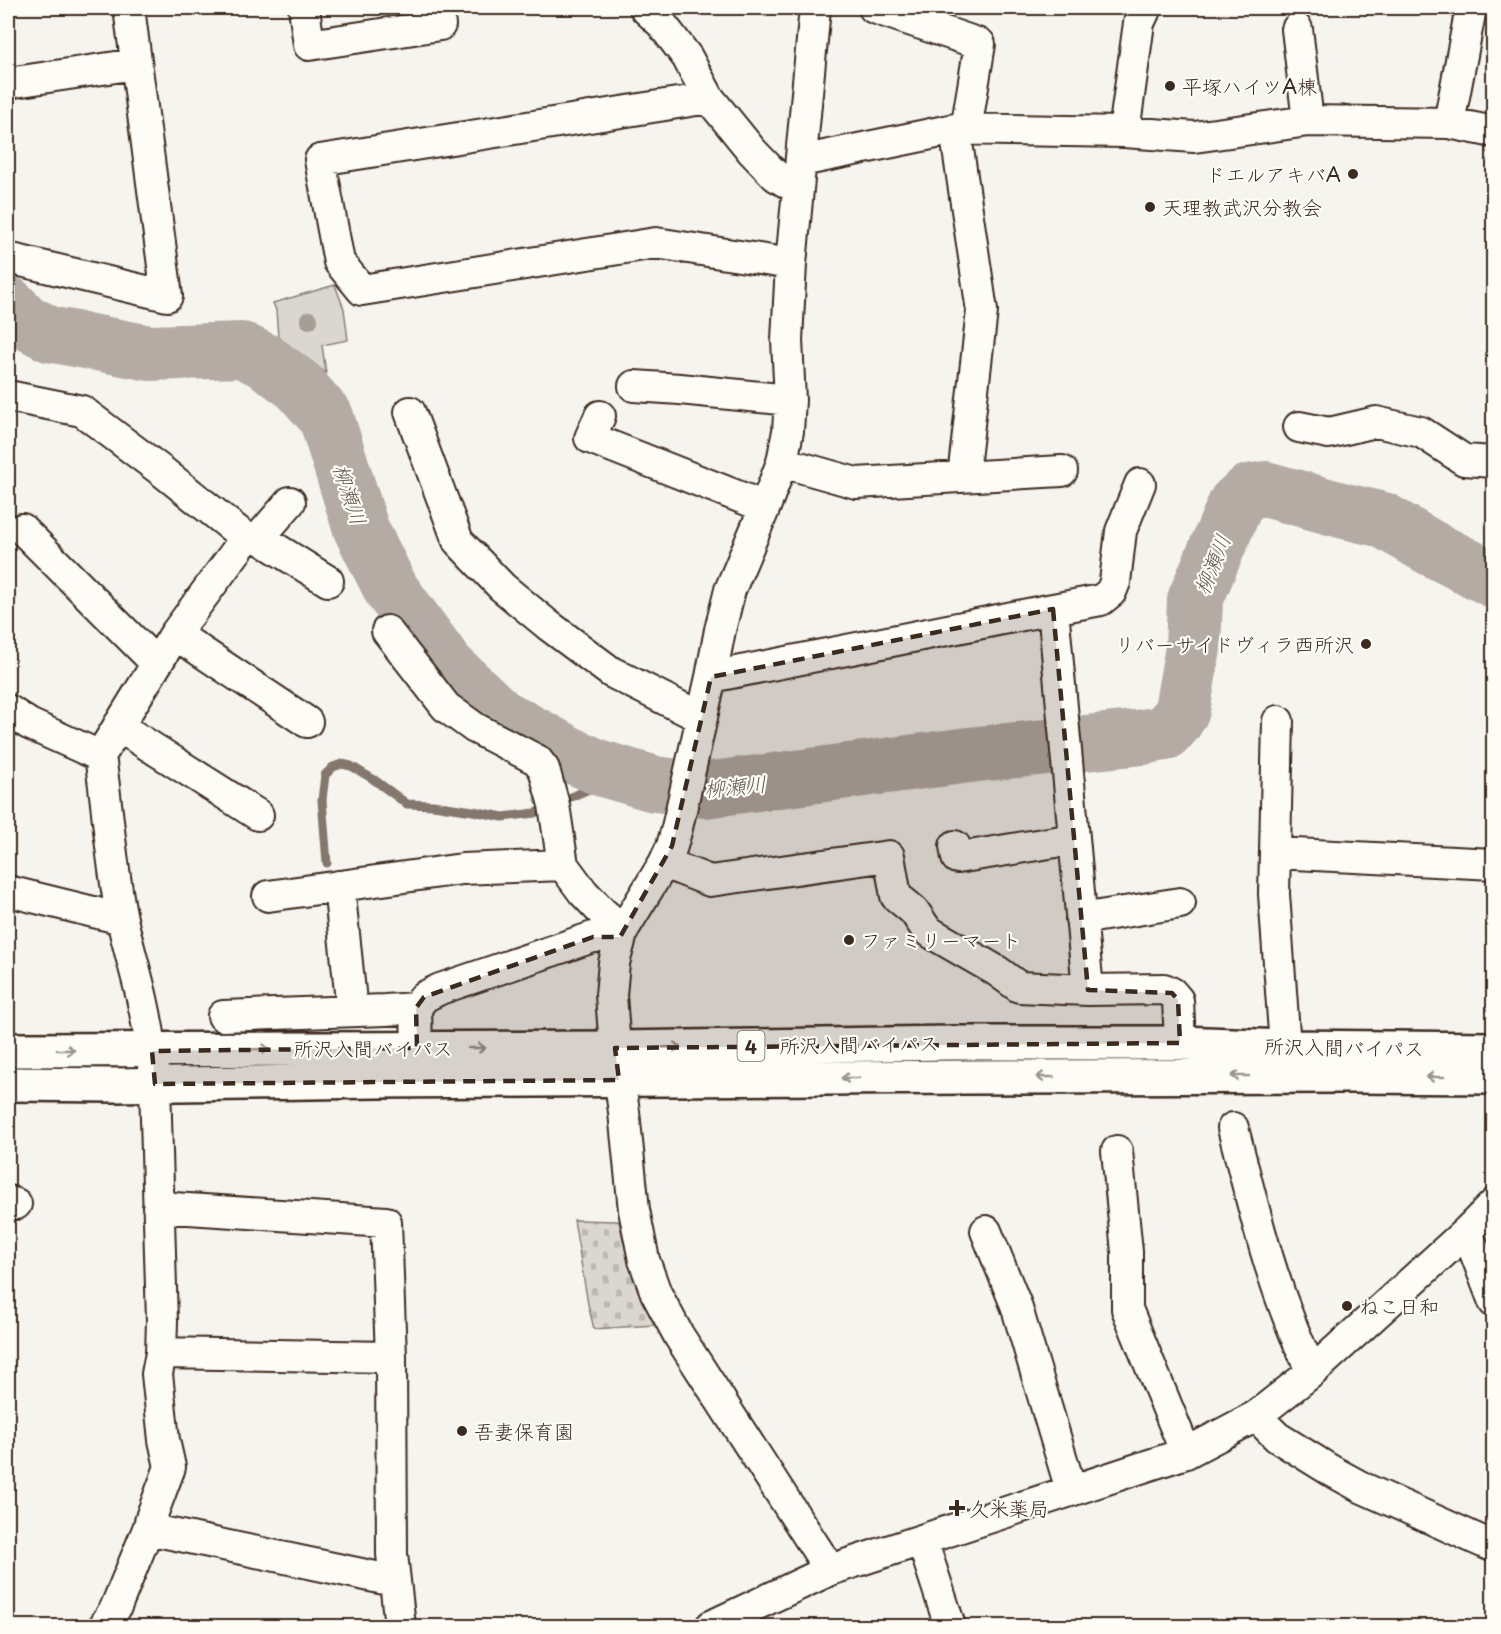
<svg xmlns="http://www.w3.org/2000/svg" width="1501" height="1634" viewBox="0 0 1501 1634" font-family="'Playpen Sans','Klee One',sans-serif">
<style>
.cemetery{fill:url(#cemetery-stones);stroke:#8a8077;stroke-width:1.5}
.park{fill:#dad6d0;stroke:#8a8077;stroke-width:1.5}
.lines{fill:none;stroke-linecap:round;stroke-linejoin:round}
.stream{stroke:#84786e;stroke-width:9}
.river{stroke:#b4aca4;stroke-width:56}
.minor-casing{stroke:#3b2a1e;stroke-width:34}
.major-casing{stroke:#3b2a1e;stroke-width:38}
.minor{stroke:#fdfcf7;stroke-width:30}
.major{stroke:#fdfcf7;stroke-width:33}
.tree{fill:#a59d94}
.oneway{stroke:#9c938a}
.marked{fill:#3b2a1e;fill-opacity:0.2;stroke:#3b2a1e;stroke-width:4.5;stroke-dasharray:12 8;stroke-linejoin:round}
.poi-dot{fill:#3b2a1e;stroke:#fdfcf7;stroke-width:2}
.labels{text-anchor:middle;dominant-baseline:central;stroke-width:4.5;stroke-linejoin:round;paint-order:stroke}
.shield{fill:#fdfcf7;stroke:#75695f;stroke-width:1.5}
.shield-label{font-size:18px;font-weight:bold;fill:#3b2a1e}
.poi-label{font-size:20px;fill:#3b2a1e;stroke:#fdfcf7;text-anchor:start}
.street-label{font-size:20px;fill:#3b2a1e;stroke:#fdfcf7}
.water-label{font-size:21px;font-style:italic;fill:#65584d;stroke:#fdfcf7}
</style>
<defs>
<pattern id="cemetery-stones" width="16" height="16" patternUnits="userSpaceOnUse" patternTransform="scale(1.5)"><rect width="16" height="16" fill="#dad6d0"/><path d="M2 7V4a2 2 0 0 1 4 0v3zM10 15v-3a2 2 0 0 1 4 0v3z" fill="#bcb8b2"/></pattern>
</defs>
<rect width="100%" height="100%" fill="#f5f4ee"/>
<filter id="ink" filterUnits="userSpaceOnUse"><feTurbulence type="fractalNoise" baseFrequency=".0167" numOctaves="2"/><feDisplacementMap in="SourceGraphic" scale="12" xChannelSelector="R" yChannelSelector="G"/><feConvolveMatrix kernelMatrix="1 2 1 2 8 2 1 2 1" color-interpolation-filters="sRGB"/></filter>
<g filter="url(#ink)">
<!-- cemetery -->
<path class="cemetery" d="M574 1220 619 1221 628 1261 655 1325 594 1329 588 1304Z"/>
<!-- park -->
<path class="park" d="M335 285 344 309 348 340 322 345 326 373 278 337 276 310 273 303Z"/>
<g class="lines">
<!-- stream -->
<path class="stream" d="M327 863 322 800 325 775 333 767 342 764 351 766 373 779 407 804 433 805 473 811 503 817 535 813 621 775"/>
<!-- river -->
<path class="river" d="M8 304 25 321 49 334 150 353 242 350 265 361 299 386 326 417 361 529 392 591 447 666 500 716 573 756 600 768 655 784 705 790 969 755 1143 737 1165 733 1175 722 1182 710 1193 648 1195 600 1236 503 1249 492 1265 489 1345 511 1383 520 1431 548 1494 580"/>
<!-- minor casing -->
<g class="minor-casing">
<path id="minor" d="M304 8 309 45 440 25 437 8
M645 8 661 23 687 57 709 98 752 151 776 176 798 189
M815 8 791 264 787 340 790 400 788 431 782 462 765 507 730 590 720 630 711 677 677 828 672 846 664 863 623 930 614 963 611 995 615 1048 624 1112 634 1210 644 1260 656 1293 679 1336 830 1570
M874 8 980 44 966 130
M1297 29 1308 121
M8 83 136 64
M709 98 320 160 339 262 362 290 656 243 791 264
M1449 123 1471 8
M955 129 982 311 963 477
M1124 132 1139 23 1146 8
M801 161 955 129 1124 132 1194 137 1308 121 1449 123 1494 132
M8 258 167 296 129 8
M634 386 680 389 790 400
M8 396 82 411 163 472 246 538 175 634 100 756C108 810 111 865 122 919 128 947 137 975 143 1003 149 1030 153 1057 155 1084L162 1321 161 1353 157 1374 164 1440 170 1467 152 1515 148 1529 115 1609 104 1626
M410 412 458 541 502 587 548 625 611 672 702 718
M600 416 590 438 765 507
M1299 427 1329 433 1376 422 1421 432 1464 460 1494 462
M782 462 856 483 1062 471
M22 529 156 663
M246 538H259L328 581
M259 538 290 502
M1053 609 1101 600 1111 592 1115 582 1121 531 1140 484
M387 631 446 707 475 728 537 760 544 769 554 805 563 865 583 892 603 913 623 930
M175 634 307 722
M711 677 1053 609 1088 990
M8 710 29 724 100 756
M1278 721 1274 894 1285 1047
M118 726 258 815
M955 846 957 858 1074 839
M1275 853 1494 864
M664 863 710 881 889 856 896 896 914 911 926 929 933 934 997 971 1019 987 1088 990 1164 989 1172 993 1178 1000 1180 1043
M339 886 352 1011
M8 891 122 919
M268 896 462 869 563 865
M1081 919 1180 903
M223 1016 385 1010 416 1008
M417 1048 416 1008 424 997 440 989 593 937H620
M1233 1128C1254 1211 1274 1295 1312 1372
M1117 1151 1127 1252V1309L1186 1453
M8 1201 16 1204
M158 1207 386 1222 391 1357 392 1554 400 1626
M986 1231 1016 1305 1071 1490
M1467 1231 1494 1302
M161 1353 391 1357
M1256 1416 1277 1437 1330 1470 1363 1488 1494 1547
M148 1529 394 1581
M922 1540 950 1626
M711 1626 830 1570 1186 1453 1256 1416 1312 1372 1467 1231 1494 1204"/>
</g>
<!-- major casing -->
<g class="major-casing">
<path id="major" d="M8 1050 615 1048 951 1043H1180L1285 1047 1494 1049
M8 1084 113 1085 377 1081 968 1077 1348 1076 1494 1077"/>
</g>
<!-- minor -->
<use href="#minor" class="minor"/>
<!-- major -->
<use href="#major" class="major"/>
</g>
<!-- trees -->
<circle class="tree" cx="309" cy="320" r="9"/>
<!-- one-way arrows -->
<defs><path id="oneway-shaft" d="M-6 0H5M1.5-3L5.5 0L1.5 3" fill="none" stroke-width="1.6" stroke-linecap="round" stroke-linejoin="round" transform="scale(1.5)"/></defs>
<g class="oneway">
<use href="#oneway-shaft" transform="translate(672 1047) rotate(-1)"/>
<use href="#oneway-shaft" transform="translate(477 1048)"/>
<use href="#oneway-shaft" transform="translate(261 1049) rotate(-1)"/>
<use href="#oneway-shaft" transform="translate(66 1050)"/>
<use href="#oneway-shaft" transform="translate(1240 1076) rotate(180)"/>
<use href="#oneway-shaft" transform="translate(1045 1077) rotate(180)"/>
<use href="#oneway-shaft" transform="translate(1435 1077) rotate(-180)"/>
<use href="#oneway-shaft" transform="translate(850 1078) rotate(180)"/>
</g>
</g>
<!-- marked area -->
<path class="marked" d="M1053 609 1088 990 1172 993 1178 1000 1180 1043 615 1048 619 1080 155 1084 152 1051 417 1048 416 1008 424 997 593 937H620L672 846 711 677Z"/>
<!-- markers -->
<g class="poi-dot">
<circle cx="1170" cy="86" r="6"/>
<circle cx="1353" cy="174" r="6"/>
<circle cx="1150" cy="207" r="6"/>
<circle cx="1366" cy="644" r="6"/>
<circle cx="849" cy="940" r="6"/>
<circle cx="1347" cy="1306" r="6"/>
<circle cx="462" cy="1431" r="6"/>
<path d="M954 1499h6v6h6v6h-6v6h-6v-6h-6v-6h6z"/>
</g>
<g class="labels">
<!-- shield labels -->
<rect class="shield" x="737.5" y="1031" width="27" height="30" rx="4.5"/>
<g class="shield-label">
<text x="751" y="1046">4</text>
</g>
<!-- poi labels -->
<g class="poi-label">
<text x="1182" y="86">平塚ハイツA棟</text>
<text x="1341" y="174" text-anchor="end">ドエルアキバA</text>
<text x="1162" y="207">天理教武沢分教会</text>
<text x="1354" y="644" text-anchor="end">リバーサイドヴィラ西所沢</text>
<text x="861" y="940">ファミリーマート</text>
<text x="1359" y="1306">ねこ日和</text>
<text x="474" y="1431">吾妻保育園</text>
<text x="969" y="1508">久米薬局</text>
</g>
<!-- street labels -->
<g class="street-label">
<text transform="translate(859 1044) rotate(-1)">所沢入間バイパス</text>
<text transform="translate(1344 1047) rotate(1)">所沢入間バイパス</text>
<text x="373" y="1048">所沢入間バイパス</text>
</g>
<!-- water labels -->
<g class="water-label">
<text transform="translate(351 494) rotate(72)">柳瀬川</text>
<text transform="translate(1211 564) rotate(-68)">柳瀬川</text>
<text transform="translate(735 785) rotate(-5)">柳瀬川</text>
</g>
</g>
<!-- margin -->
<rect width="1501" height="1634" fill="none" stroke="#fdfcf7" stroke-width="30"/>
<rect x="15" y="15" width="1471" height="1604" fill="none" stroke="#3b2a1e" stroke-width="2" filter="url(#ink)"/>
</svg>
